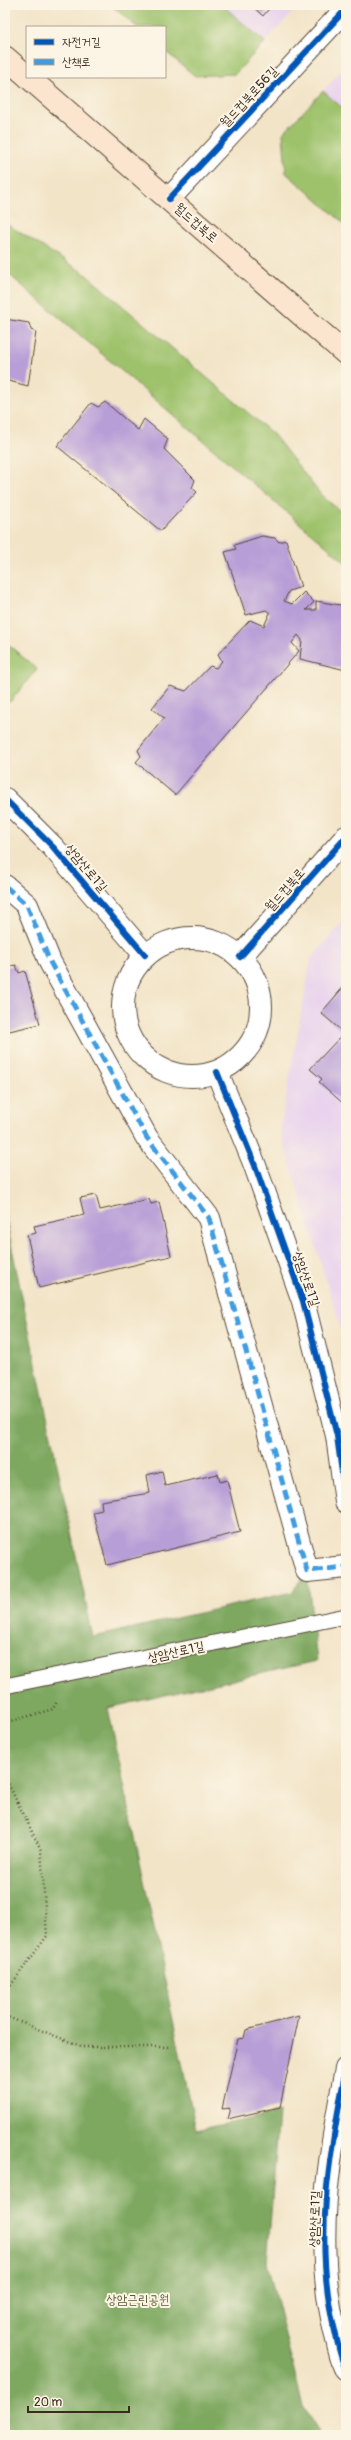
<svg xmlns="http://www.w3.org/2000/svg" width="351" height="2440" viewBox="0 0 351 2440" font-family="Pangolin,'Poor Story',sans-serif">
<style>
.built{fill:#e8d2ee}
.green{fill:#9ec26c;stroke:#6c7645}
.forest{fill:#7ea860;stroke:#5c693f}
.building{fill:#b89ed7}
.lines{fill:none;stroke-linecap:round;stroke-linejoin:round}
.service-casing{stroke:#564637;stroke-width:17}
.pedestrian-casing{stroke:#564637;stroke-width:24}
.minor-casing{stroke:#564637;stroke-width:24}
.secondary-casing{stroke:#564637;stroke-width:24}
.path{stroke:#564637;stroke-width:2.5;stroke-dasharray:1 3;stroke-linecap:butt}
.service{stroke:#fff;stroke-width:15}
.pedestrian{stroke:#fff;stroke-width:22}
.minor{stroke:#fff;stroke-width:22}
.secondary{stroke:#fbe5cf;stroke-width:22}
.quiet{stroke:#3f9ce0;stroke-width:5;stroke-dasharray:10 5;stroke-linecap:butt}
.cycleway-casing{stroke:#fcf5e5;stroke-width:8}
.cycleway{stroke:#0057b8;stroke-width:6}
.labels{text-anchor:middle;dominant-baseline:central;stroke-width:4;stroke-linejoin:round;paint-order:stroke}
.street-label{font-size:13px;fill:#3b2a1e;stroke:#fcf5e5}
.park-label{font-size:13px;fill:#595835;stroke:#fcf5e5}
</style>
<rect width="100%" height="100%" fill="#fcf5e5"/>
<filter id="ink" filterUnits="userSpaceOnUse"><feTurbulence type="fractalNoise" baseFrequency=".025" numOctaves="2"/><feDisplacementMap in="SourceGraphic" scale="8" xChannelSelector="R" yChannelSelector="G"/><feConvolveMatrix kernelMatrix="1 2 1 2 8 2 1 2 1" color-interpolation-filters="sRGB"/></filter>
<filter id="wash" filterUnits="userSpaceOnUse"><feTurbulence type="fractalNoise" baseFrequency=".012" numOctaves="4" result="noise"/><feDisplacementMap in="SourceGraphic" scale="16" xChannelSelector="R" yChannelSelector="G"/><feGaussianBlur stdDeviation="0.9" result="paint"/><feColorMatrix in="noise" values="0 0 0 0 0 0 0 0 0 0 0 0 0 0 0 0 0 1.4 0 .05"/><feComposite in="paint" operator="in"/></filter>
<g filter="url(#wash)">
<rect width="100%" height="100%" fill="#f2e4c7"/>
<!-- built -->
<path class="built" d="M222 5H299L265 42Z
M346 66V111L323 91Z
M346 918V1345L280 1130 311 959Z"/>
<!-- green -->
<path class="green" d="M111 5H222L265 42 235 74 195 76 165 51V27H137Z
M323 91 346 111V225L286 173 283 133Z
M5 223 84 273 273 434 321 495 346 516V563L5 271Z
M5 642 37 669 10 702 5 698Z"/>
<!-- forest -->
<path class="forest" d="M5 1215 93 1637 292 1592 307 1571 317 1661 108 1708 196 2130 279 2113 267 2263 303 2406 321 2435H5Z"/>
<g id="blocks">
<!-- building -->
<path class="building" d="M251 5H272L263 16Z
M5 319 29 323 31 330 36 332 28 386 5 380Z
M105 402 138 430 144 419 168 439 164 449 195 480 192 488 197 492 161 531 57 446 91 403 98 407Z
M262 536 275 538 279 542 286 540 301 587 289 591 284 601 292 604 304 592 314 602 306 610H316V601L346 606V670L300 659 302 640 298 635 292 643 299 651 175 795 136 762 141 756 138 750 164 718 152 708 170 686 186 691 210 666 216 668 222 661 218 654 250 620 264 626 270 613 266 610 246 615 225 552 236 549 234 545Z
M16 965 19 973 25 971 40 1024 5 1032V967Z
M346 984V1106L319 1082 322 1079 310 1069 344 1033 321 1013Z
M96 1195 100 1210 149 1199 151 1204 159 1202 171 1256 39 1288 27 1235 36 1233 34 1226 84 1215 80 1198Z
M162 1471 165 1486 218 1474 220 1482 227 1480 240 1532 107 1565 93 1512 102 1510 101 1501 150 1493 147 1475Z
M299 2016 280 2107 227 2119 230 2108 222 2109 238 2039 244 2038 246 2030Z"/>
</g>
</g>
<g filter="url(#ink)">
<use href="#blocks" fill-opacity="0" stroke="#564637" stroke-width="1"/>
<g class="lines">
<!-- service casing -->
<g class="service-casing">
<path id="service" d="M5 1686 346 1616"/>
</g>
<!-- pedestrian casing -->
<g class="pedestrian-casing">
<path id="pedestrian" d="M5 886 27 905 50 962 147 1138 209 1218 307 1571 346 1567"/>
</g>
<!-- minor casing -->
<g class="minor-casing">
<path id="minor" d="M169 199 346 9
M5 799 53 847 145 955
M123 1007a69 69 0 1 1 138 0a69 69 0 1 1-138 0Z
M240 957 346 837
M217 1072 254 1163 303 1301 337 1436 346 1502
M346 2069C329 2155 313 2244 335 2331 338 2344 340 2358 346 2369"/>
</g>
<!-- secondary casing -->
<g class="secondary-casing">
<path id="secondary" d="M5 57 27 76
M28 77 346 354"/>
</g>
<!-- path -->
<path class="path" d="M5 1723 53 1709 57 1701
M5 1777 41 1850 47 1936 5 1993
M5 2016 83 2047H175"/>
<!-- service -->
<use href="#service" class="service"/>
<!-- pedestrian -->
<use href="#pedestrian" class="pedestrian"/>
<!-- minor -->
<use href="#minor" class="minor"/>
<!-- secondary -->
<use href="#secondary" class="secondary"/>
<!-- quiet -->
<path class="quiet" d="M5 886 27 905 50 962 147 1138 209 1218 307 1571 346 1567"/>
<!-- cycleway casing -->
<g class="cycleway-casing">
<path id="cycleway" d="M169 199 346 9
M5 799 53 847 145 955
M240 957 346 837
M217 1072 254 1163 303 1301 337 1436 346 1502
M346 2069C329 2155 313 2244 335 2331 338 2344 340 2358 346 2369"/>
</g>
<!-- cycleway -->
<use href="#cycleway" class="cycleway"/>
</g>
</g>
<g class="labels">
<!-- street labels -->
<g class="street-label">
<text transform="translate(249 97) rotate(-47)">월드컵북로56길</text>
<text transform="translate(196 223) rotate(41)">월드컵북로</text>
<text transform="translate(86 868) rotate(50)">상암산로1길</text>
<text transform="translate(285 890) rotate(-49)">월드컵북로</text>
<text transform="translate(306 1279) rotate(71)">상암산로1길</text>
<text transform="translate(176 1652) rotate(-12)">상암산로1길</text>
<text transform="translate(315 2219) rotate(-88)">상암산로1길</text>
</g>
<!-- park labels -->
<g class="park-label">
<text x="138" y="2300">상암근린공원</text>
</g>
</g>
<!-- margin -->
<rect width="351" height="2440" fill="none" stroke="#fcf5e5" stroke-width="20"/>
<!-- legend -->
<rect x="26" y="26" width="140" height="52" fill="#fcf5e5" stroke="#afa495"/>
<rect x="34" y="39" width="20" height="6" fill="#0057b8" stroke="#afa495"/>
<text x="62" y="46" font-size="12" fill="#3b2a1e">자전거길</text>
<rect x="34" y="59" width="20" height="6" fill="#3f9ce0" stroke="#afa495"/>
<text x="62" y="66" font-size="12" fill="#3b2a1e">산책로</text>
<!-- scale -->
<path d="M28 2406v6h101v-6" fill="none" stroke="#3b2a1e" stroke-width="2"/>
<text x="34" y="2406" font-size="12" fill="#3b2a1e" stroke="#fcf5e5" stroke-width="3" paint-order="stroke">20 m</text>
</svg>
